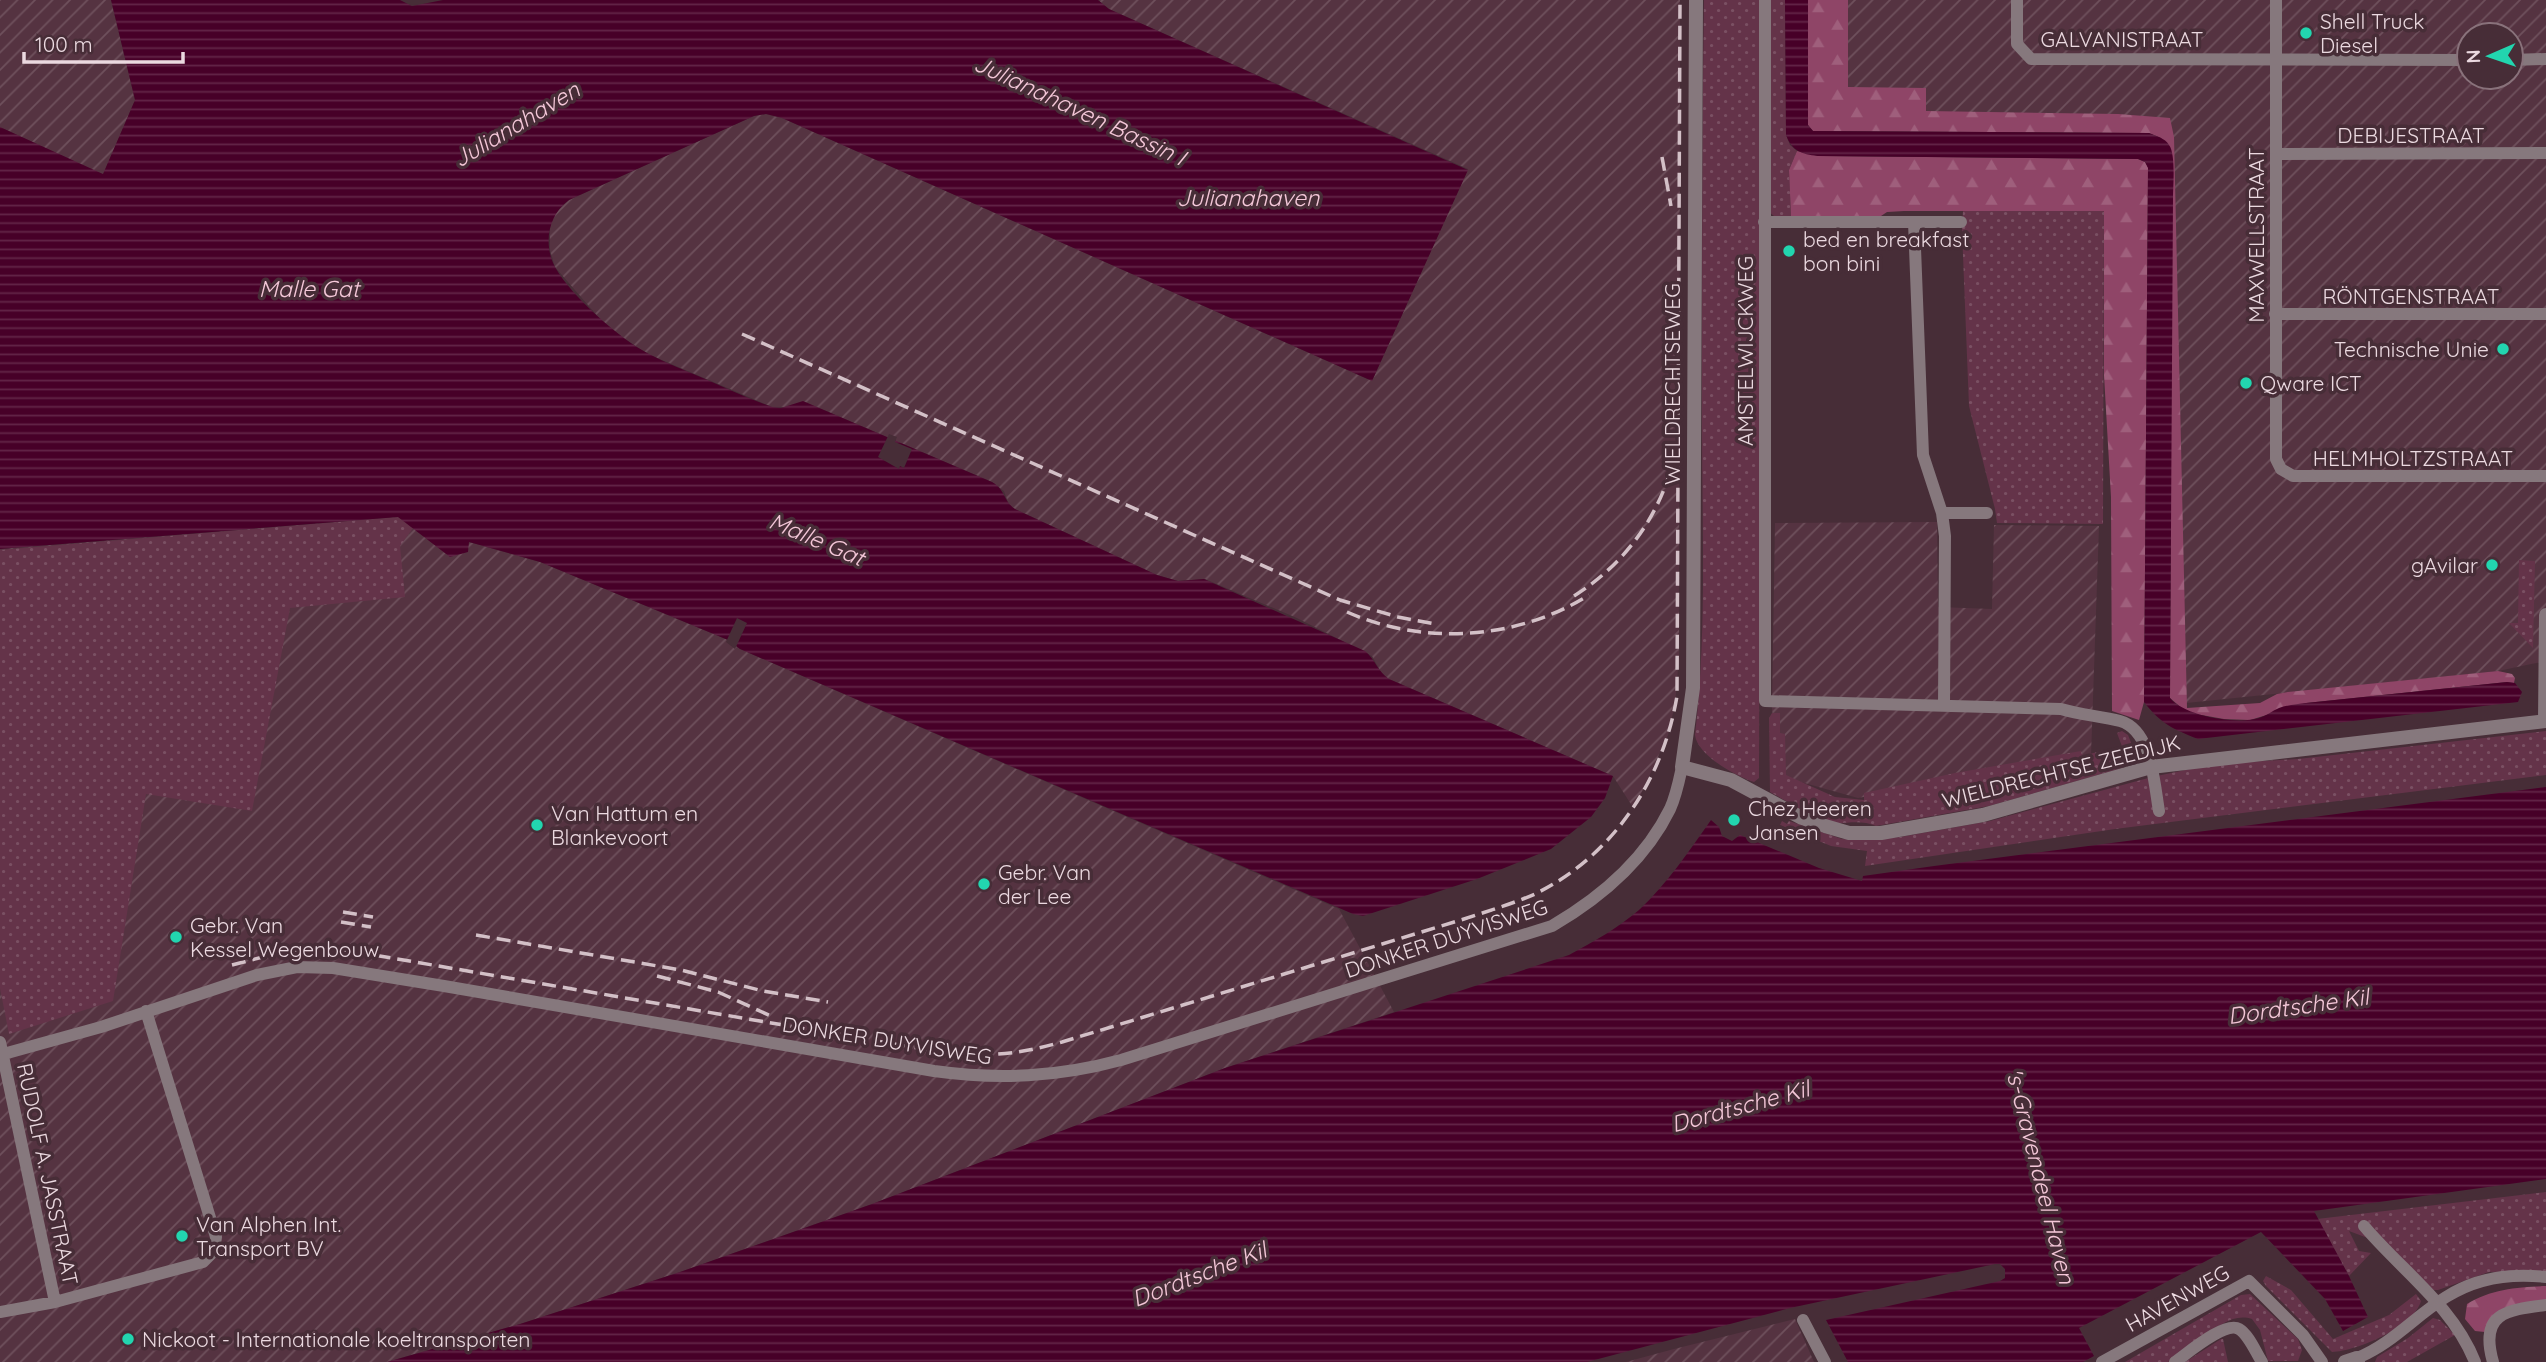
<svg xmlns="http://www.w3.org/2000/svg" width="2546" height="1362" viewBox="0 0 2546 1362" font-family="Quicksand,sans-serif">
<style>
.industrial{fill:url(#industrial-furrows);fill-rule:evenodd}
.grass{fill:url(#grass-dots)}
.forest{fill:url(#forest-firs)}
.water{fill:url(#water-rules)}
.pier{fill:#472d37}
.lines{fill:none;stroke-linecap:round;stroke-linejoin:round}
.minor{stroke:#86787d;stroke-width:12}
.tertiary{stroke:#86787d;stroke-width:14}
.rail{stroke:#d3c0c7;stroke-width:3.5;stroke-dasharray:14 7;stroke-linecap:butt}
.poi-dot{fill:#22d5af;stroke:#472d37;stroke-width:2.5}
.labels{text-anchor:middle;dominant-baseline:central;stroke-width:7;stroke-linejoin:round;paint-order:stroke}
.poi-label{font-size:21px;fill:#ebd9e0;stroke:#472d37;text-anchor:start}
.street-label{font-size:21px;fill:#ebd9e0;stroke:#472d37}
.water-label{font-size:23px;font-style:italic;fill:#f4c7d8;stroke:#472d37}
</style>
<defs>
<pattern id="industrial-furrows" width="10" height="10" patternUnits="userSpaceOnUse" patternTransform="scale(1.75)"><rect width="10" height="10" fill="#553341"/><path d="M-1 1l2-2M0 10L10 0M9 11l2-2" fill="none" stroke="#6e505c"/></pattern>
<pattern id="grass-dots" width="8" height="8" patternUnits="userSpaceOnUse" patternTransform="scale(1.75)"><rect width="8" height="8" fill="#643349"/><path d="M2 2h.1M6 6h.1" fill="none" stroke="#7a5063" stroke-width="1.8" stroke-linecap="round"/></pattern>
<pattern id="forest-firs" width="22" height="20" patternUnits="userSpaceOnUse" patternTransform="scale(1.75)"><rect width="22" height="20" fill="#8f4567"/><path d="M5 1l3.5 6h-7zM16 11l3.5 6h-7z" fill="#9f5f7c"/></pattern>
<pattern id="water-rules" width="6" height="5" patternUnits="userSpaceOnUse" patternTransform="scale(1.75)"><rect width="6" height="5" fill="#470028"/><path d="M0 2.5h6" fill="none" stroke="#622547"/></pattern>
</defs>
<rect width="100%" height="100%" fill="#472d37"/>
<!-- industrial -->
<path class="industrial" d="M0 0H111L135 100 103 175 0 127Z
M1098 0H1680L1679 656 1675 704 1668 735 1634 809 1613 776 1389 679 1382 674 1372 656 1297 618 1205 579 1178 581 1157 575 1015 509 1009 505 1004 491 992 482 817 407H772L648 354 622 337 601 320 555 267 550 250V227L554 214 569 200 754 116 766 114 782 118 1372 381 1468 169 1109 9Z
M1837 0H2546V661L2498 671 2186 703 2168 125 1837 118ZM2469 35H2511V77H2469Z
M398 517 469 542 540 562 728 640 740 649 1339 909 1394 1012 1225 1068 872 1204 680 1272 520 1324 387 1362H0V549Z
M1937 522 1938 607 1992 609 1994 525 2099 526 2091 755 1858 798 1783 777 1772 710 1775 523Z
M1795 1319 1814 1362H1626L1674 1349Z"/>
<!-- grass -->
<path class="grass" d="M1704 0H1761L1759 778 1754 782C1737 777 1697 755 1695 735 1707 632 1702 527 1702 423 1702 282 1702 141 1704 0Z
M1770 0H1785L1786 135 1790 145 1797 151 1789 170 1791 216H1774L1769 212Z
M1963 211H2104L2103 524 1997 523 1995 509 1969 406 1962 230Z
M398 517 413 528 400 546 405 597 290 608 252 811 146 794 113 1001 9 1034 0 988V550Z
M2519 560 2535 561 2533 648 2509 623H2518Z
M1772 713H1780V733L1785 734 1786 775 1835 797 1864 800V793L1955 773 2081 751 2083 756 2104 750 2105 757 2123 749 2117 733 2122 731 2128 735 2134 750 2128 764 2122 768 1989 806 1876 826C1863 820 1850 823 1837 823 1821 823 1785 800 1770 792L1769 718Z
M2546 731V775L2115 829 1865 866 1867 851 1831 846 1780 825 1782 821 1787 824 1789 821 1842 839 1869 840 1900 837 1990 821 2152 777 2214 764 2298 759Z
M2546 1192V1271L2489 1272 2438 1290H2431L2389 1246 2349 1231 2359 1251 2371 1253 2349 1276 2317 1219Z
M2266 1276 2291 1290 2333 1339 2389 1315 2416 1294 2421 1301C2414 1327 2357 1351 2332 1352L2266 1286 2263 1281Z
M2250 1294 2298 1339 2302 1350 2298 1361H2268L2260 1330 2252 1319C2220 1309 2197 1354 2168 1362 2156 1362 2138 1362 2125 1362L2227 1303 2241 1295Z
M2433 1318 2440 1320 2455 1335 2407 1362H2375L2377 1357 2408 1338Z
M2221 1339H2223L2228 1362H2185Z"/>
<!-- forest -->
<path class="forest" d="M1808 0H1848V87L1926 88V111L2118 114 2170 118 2174 137 2187 708 2260 703 2277 694 2288 692 2498 671 2512 674 2515 678 2514 683 2507 682 2306 703 2250 720 2224 719 2196 714 2184 710 2170 698 2172 153 2161 138 2149 133 1813 131 1808 125Z
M1797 151 1818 156 2138 159 2145 162 2148 167 2144 702 2139 720 2112 711 2111 497 2104 375V211H1904L1887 212 1881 216H1791L1789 170Z
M2546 1286V1303L2513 1307 2485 1332 2475 1331 2465 1319 2467 1304C2491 1289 2518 1287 2546 1286Z"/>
<!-- water -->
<path class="water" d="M111 0H400L412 6 443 0H1098L1109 9 1468 170 1372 381 782 118 766 114 754 116 569 200C548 215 543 244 555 267 571 296 620 339 649 354 666 363 685 370 703 378 726 388 749 399 772 407L781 408 803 401 992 482C1006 490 1003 501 1015 509L1157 575 1178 581 1204 579 1365 651C1375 659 1378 672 1389 679L1613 776 1605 798 1591 817 1551 849 1477 879 1363 916 1353 914 740 649 728 640 540 562 469 542 468 552 450 557 398 517 0 549V127L103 174 135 100Z
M1785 0H1808V125L1813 131 2149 133C2156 136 2165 138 2169 145 2176 154 2173 186 2173 198L2170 698C2184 716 2237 725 2259 718 2266 716 2272 711 2279 708 2287 705 2298 704 2306 703L2507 682 2515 683 2522 692 2518 702 2198 739C2173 729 2161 724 2144 702L2148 168 2145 162 2138 159 1818 156C1801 154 1792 151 1786 135Z
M2546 787V1179L2314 1211 2349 1276 2368 1317 2343 1331 2325 1299 2261 1232 2079 1328 2094 1356 2083 1362H1848L1826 1320 2000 1281 2005 1278V1269L2000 1264H1995L1790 1308 1587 1362H387L520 1324 680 1272 872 1204 1225 1068 1569 955C1593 942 1618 928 1639 910 1667 884 1689 851 1711 820L1719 827 1722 836 1732 841 1740 835 1819 868 1862 881 1863 876 1934 866Z"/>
<!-- pier -->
<path class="pier" d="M889 434 897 437 895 442 912 449 904 468 900 466 899 469 878 457Z
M737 618 747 623 735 649 726 642Z"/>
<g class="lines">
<!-- minor -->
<path class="minor" d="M1765 0V701L2061 709C2081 715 2101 716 2120 721 2152 730 2154 783 2159 811
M2017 0V44L2031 59 2469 60
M2276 0V459L2281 469 2293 476H2546
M2511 60 2546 59
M2276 154 2546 153
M1764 222H1961
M1914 222 1923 455 1942 513 1945 536 1944 706
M2275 314H2546
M1942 513H1987
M0 1042 55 1302
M0 1055 101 1027 257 975 297 967 333 968 444 986 934 1071C999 1080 1058 1077 1121 1060L1552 926C1600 898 1645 860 1670 809 1676 796 1679 781 1682 767
M2364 1226C2402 1271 2453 1306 2475 1362
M0 1312 55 1302 203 1262 214 1251 216 1237 146 1011
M1803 1320 1825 1362
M2357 1358C2392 1344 2415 1316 2446 1297 2476 1278 2511 1273 2546 1277
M2102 1362 2249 1281 2303 1335 2322 1362
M2175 1362C2188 1353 2225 1321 2239 1329 2249 1335 2256 1353 2262 1362
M2493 1362C2479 1313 2506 1310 2546 1305"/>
<!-- tertiary -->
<path class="tertiary" d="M1696 0 1693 688 1682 767 1731 780 1802 818 1825 826 1849 833H1881L1983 815 2151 767 2546 721
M2545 721 2546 615
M2345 1362 2357 1358 2358 1362"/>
<!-- rail -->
<path class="rail" d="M1662 157 1671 206
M742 334 1340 600 1398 617 1435 624
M1574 596C1625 564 1660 516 1674 458
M1347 612C1424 646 1517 640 1589 595
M343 912 373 917
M341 922 371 927
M476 935 681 970 763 991 828 1002
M232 965 290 950 339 949 935 1051C982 1058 1016 1055 1062 1042L1464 919C1488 911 1512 904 1535 894 1613 856 1663 780 1677 696L1680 0
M657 976 718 992 773 1017"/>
</g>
<!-- markers -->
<g class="poi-dot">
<circle cx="2306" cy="33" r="7"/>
<circle cx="1789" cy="251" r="7"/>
<circle cx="2503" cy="349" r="7"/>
<circle cx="2246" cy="383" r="7"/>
<circle cx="2492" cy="565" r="7"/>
<circle cx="1734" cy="820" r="7"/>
<circle cx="537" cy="825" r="7"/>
<circle cx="984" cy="884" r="7"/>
<circle cx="176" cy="937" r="7"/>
<circle cx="182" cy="1236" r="7"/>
<circle cx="128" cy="1339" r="7"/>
</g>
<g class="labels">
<!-- poi labels -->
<g class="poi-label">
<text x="2320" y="21">Shell Truck<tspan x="2320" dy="24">Diesel</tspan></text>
<text x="1803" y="239">bed en breakfast<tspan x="1803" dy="24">bon bini</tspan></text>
<text x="2489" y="349" text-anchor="end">Technische Unie</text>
<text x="2260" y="383">Qware ICT</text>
<text x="2478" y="565" text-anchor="end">gAvilar</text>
<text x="1748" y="808">Chez Heeren<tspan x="1748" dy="24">Jansen</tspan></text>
<text x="551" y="813">Van Hattum en<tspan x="551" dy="24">Blankevoort</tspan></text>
<text x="998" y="872">Gebr. Van<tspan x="998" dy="24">der Lee</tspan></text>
<text x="190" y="925">Gebr. Van<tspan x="190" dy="24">Kessel Wegenbouw</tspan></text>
<text x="196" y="1224">Van Alphen Int.<tspan x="196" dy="24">Transport BV</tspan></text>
<text x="142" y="1339">Nickoot - Internationale koeltransporten</text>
</g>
<!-- street labels -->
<g class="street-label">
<text x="2122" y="39">GALVANISTRAAT</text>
<text x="2411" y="135">DEBIJESTRAAT</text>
<text transform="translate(2256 235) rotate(-90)">MAXWELLSTRAAT</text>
<text x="2411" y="296">RÖNTGENSTRAAT</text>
<text transform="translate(1745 351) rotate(-90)">AMSTELWIJCKWEG</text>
<text transform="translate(1672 384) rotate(-90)">WIELDRECHTSEWEG</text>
<text x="2413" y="458">HELMHOLTZSTRAAT</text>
<text transform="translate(2061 771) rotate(-14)">WIELDRECHTSE ZEEDIJK</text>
<text transform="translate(1446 938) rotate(-18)">DONKER DUYVISWEG</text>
<text transform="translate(887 1040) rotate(9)">DONKER DUYVISWEG</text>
<text transform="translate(48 1174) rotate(78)">RUDOLF A. JASSTRAAT</text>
<text transform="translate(2177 1298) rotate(-29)">HAVENWEG</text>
</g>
<!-- water labels -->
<g class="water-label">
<text transform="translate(1080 110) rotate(25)">Julianahaven Bassin I</text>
<text transform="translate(516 124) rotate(-31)">Julianahaven</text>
<text x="1248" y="197">Julianahaven</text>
<text x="309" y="288">Malle Gat</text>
<text transform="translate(817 539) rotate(23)">Malle Gat</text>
<text transform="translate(2298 1006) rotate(-8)">Dordtsche Kil</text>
<text transform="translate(1740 1106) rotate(-15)">Dordtsche Kil</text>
<text transform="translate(2041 1176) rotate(76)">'s-Gravendeel Haven</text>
<text transform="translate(1199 1274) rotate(-21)">Dordtsche Kil</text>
</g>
</g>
<!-- north arrow -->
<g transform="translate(2490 56) rotate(268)"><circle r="33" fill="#472d37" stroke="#89727b" stroke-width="2"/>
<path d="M0-5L12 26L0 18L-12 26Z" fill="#22d5af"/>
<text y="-10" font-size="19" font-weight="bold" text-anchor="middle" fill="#ebd9e0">N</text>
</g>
<!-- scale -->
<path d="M24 52v10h159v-10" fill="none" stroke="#ebd9e0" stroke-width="3.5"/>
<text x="35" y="52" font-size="21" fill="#ebd9e0" stroke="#472d37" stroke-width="5" paint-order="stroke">100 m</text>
</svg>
